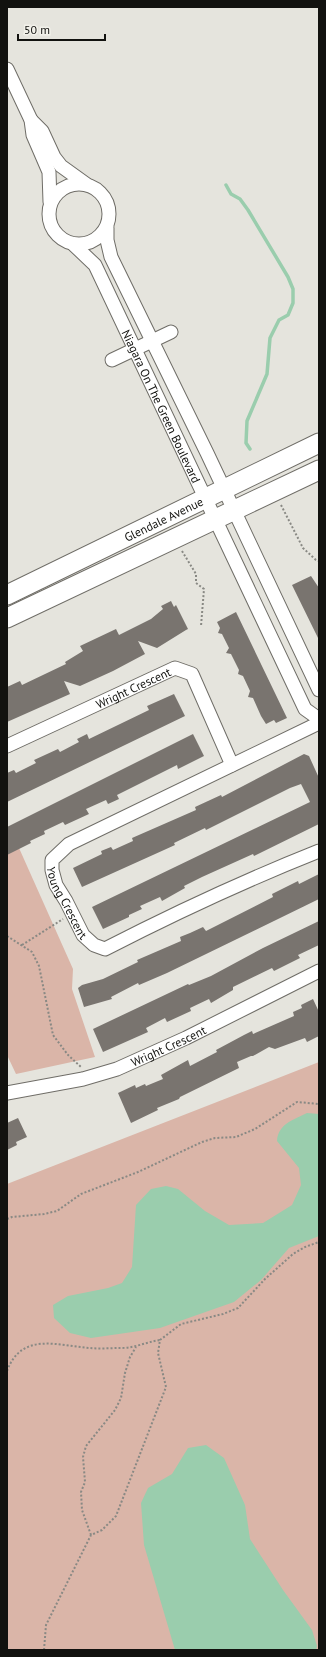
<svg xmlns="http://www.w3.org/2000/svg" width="326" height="1657" viewBox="0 0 326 1657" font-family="'PT Sans',sans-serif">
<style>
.green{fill:#dab5a8}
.water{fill:#9acdad}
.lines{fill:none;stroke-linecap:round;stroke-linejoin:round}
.stream{stroke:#9acdad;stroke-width:3.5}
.building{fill:#79746f}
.street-casing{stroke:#6f6d67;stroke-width:15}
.secondary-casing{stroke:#6f6d67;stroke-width:21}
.path{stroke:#898984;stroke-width:2;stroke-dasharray:2 2;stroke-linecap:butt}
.street{stroke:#fff;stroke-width:13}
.secondary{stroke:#fff;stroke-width:19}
.labels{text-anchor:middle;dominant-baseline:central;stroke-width:3;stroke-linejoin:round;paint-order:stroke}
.street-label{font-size:12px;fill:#12120f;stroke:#f2f1ea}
</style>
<rect width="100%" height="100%" fill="#e5e4dd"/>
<!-- green -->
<path class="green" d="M7 848H19L73 969 72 989 95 1057 16 1074 7 1055Z
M319 1062V1650H7V1184Z"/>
<!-- water -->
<path class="water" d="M307 1113 319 1114V1236L289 1248 261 1280 234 1302 160 1328 91 1338 70 1333 54 1318 53 1305 68 1296 108 1288 122 1283 132 1267 136 1205 151 1189 166 1186 178 1189 205 1211 229 1225 263 1223 292 1205 301 1185 299 1168 277 1141C278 1124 293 1120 307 1113Z
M206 1445 224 1458 245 1505 250 1539 283 1590 312 1630 317 1646 316 1650H175L144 1545 141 1503 148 1488 172 1474 188 1448Z"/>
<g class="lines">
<!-- stream -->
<path class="stream" d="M226 185 231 194 240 199 248 210 288 277 293 289V303L288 315 279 320 270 338 267 374 247 421 246 443 250 449"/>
</g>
<!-- building -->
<path class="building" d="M311 576 319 588V640L292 585Z
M171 601 174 607 176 605 188 629 186 630 157 648 138 641 145 654 113 671 80 686 64 681 70 694 7 722V687L20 681 22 685 66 664 65 662 83 651 80 646 116 629 119 635 151 619 163 609 161 606Z
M236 612 287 718 276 723 274 720 266 724 261 716 253 698 248 697 250 691 243 676 238 674 239 670 231 654 226 653 229 648 222 634 218 633 220 628 217 622Z
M174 694 185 716 7 802V773L14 770 16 773 36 763 34 760 58 749 60 752 79 742 77 739 87 734 89 739 149 710 147 706Z
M193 734 204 756 178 769 177 765 117 795 119 799 108 804 106 800 86 809 89 814 65 825 63 822 44 831 45 834 30 841 31 843 7 855V827Z
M304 754 309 756 319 778V824L254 856 253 854 202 877 184 886 185 888 162 901 160 897 140 906 142 909 129 915V917L103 929 92 907 310 802 301 784 290 788 206 830 205 828 174 843 175 845 164 850 82 887 73 868 102 854 101 851 111 847 113 850 133 841 132 838 196 810 195 807 221 795 222 797Z
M319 874V899L167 973 139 985 138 983 111 997 112 999 84 1007 78 988 82 985 103 979 138 962 137 960 181 941 180 937 190 933 203 927 206 931 273 897 272 894 298 881 299 884Z
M319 921V945L298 955 300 958 274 971 272 968 233 987V990L211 1003 209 999 190 1008 191 1011 167 1022 165 1018 146 1028 148 1032 103 1052 93 1029 188 984 189 985 211 976 263 948Z
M313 999 319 1012V1036L307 1042 305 1038 275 1049 269 1047 253 1056H251L237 1062 239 1068 180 1097 179 1099 157 1108 158 1110 131 1123 118 1093 135 1085 136 1088 145 1084 146 1086 163 1079 161 1075 188 1060 190 1066 217 1052 216 1050 244 1035 252 1031 253 1034 294 1016 293 1012 302 1008 301 1005Z
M18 1118 27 1137 16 1142 17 1145 7 1150V1123Z"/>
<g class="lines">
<!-- street casing -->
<g class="street-casing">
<g id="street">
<path d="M7 69 31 120 33 135 49 172 50 202"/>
<path d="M31 120 42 131 54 157 61 166 86 184"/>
<circle cx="79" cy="214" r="30"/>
<path d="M107 228V240L111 257 207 453 319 690"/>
<path id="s1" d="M74 245 95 265 305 709 319 719"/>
<path d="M112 360 171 332"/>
<path id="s2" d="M319 723 69 844 52 860V870L56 885 66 901 83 935 94 945 105 949C175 913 246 880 319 851"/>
<path id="s3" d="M7 746 175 668 192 674 232 765"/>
<path id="s4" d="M7 1093 83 1079 117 1069 186 1038 319 971"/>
</g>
</g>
<!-- secondary casing -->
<g class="secondary-casing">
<g id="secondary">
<path id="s5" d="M7 595 319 443"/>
<path d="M7 618 319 470"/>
</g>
</g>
<!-- path -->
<path class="path" d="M281 505 303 548 316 560 319 561
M182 551 196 574V583L204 589 201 626
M7 936 32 952 39 966 53 1035 68 1055 81 1067
M22 945 63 919
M7 1219 12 1217 44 1214 57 1211 81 1194 138 1172 202 1142 215 1138 236 1137 255 1129 297 1102 319 1104
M7 1371C22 1331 58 1346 90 1348 100 1349 111 1348 121 1348 135 1348 146 1342 160 1340
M91 1535 82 1510 81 1492 85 1482 83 1457 86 1446 115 1410 121 1398 125 1373 130 1357 136 1347
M44 1650 46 1625 91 1535 102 1530 116 1516 166 1387 158 1353 160 1340 181 1324 223 1314 238 1308 265 1279 293 1254 305 1247 319 1242"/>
<!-- street -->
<use href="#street" class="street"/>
<!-- secondary -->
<use href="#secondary" class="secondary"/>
</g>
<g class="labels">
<!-- street labels -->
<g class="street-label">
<text stroke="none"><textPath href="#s1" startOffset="185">Niagara On The Green Boulevard</textPath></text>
<text stroke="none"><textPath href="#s5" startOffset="174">Glendale Avenue</textPath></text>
<text stroke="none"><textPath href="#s3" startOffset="139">Wright Crescent</textPath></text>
<text stroke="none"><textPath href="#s2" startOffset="347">Young Crescent</textPath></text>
<text stroke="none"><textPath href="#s4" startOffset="169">Wright Crescent</textPath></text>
</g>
</g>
<!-- border -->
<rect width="326" height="1657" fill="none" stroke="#12120f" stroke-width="16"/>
<!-- scale -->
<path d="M18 34v6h87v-6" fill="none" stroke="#12120f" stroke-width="2"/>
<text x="24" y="34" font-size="12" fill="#12120f" stroke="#f2f1ea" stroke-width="3" paint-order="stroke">50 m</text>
</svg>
